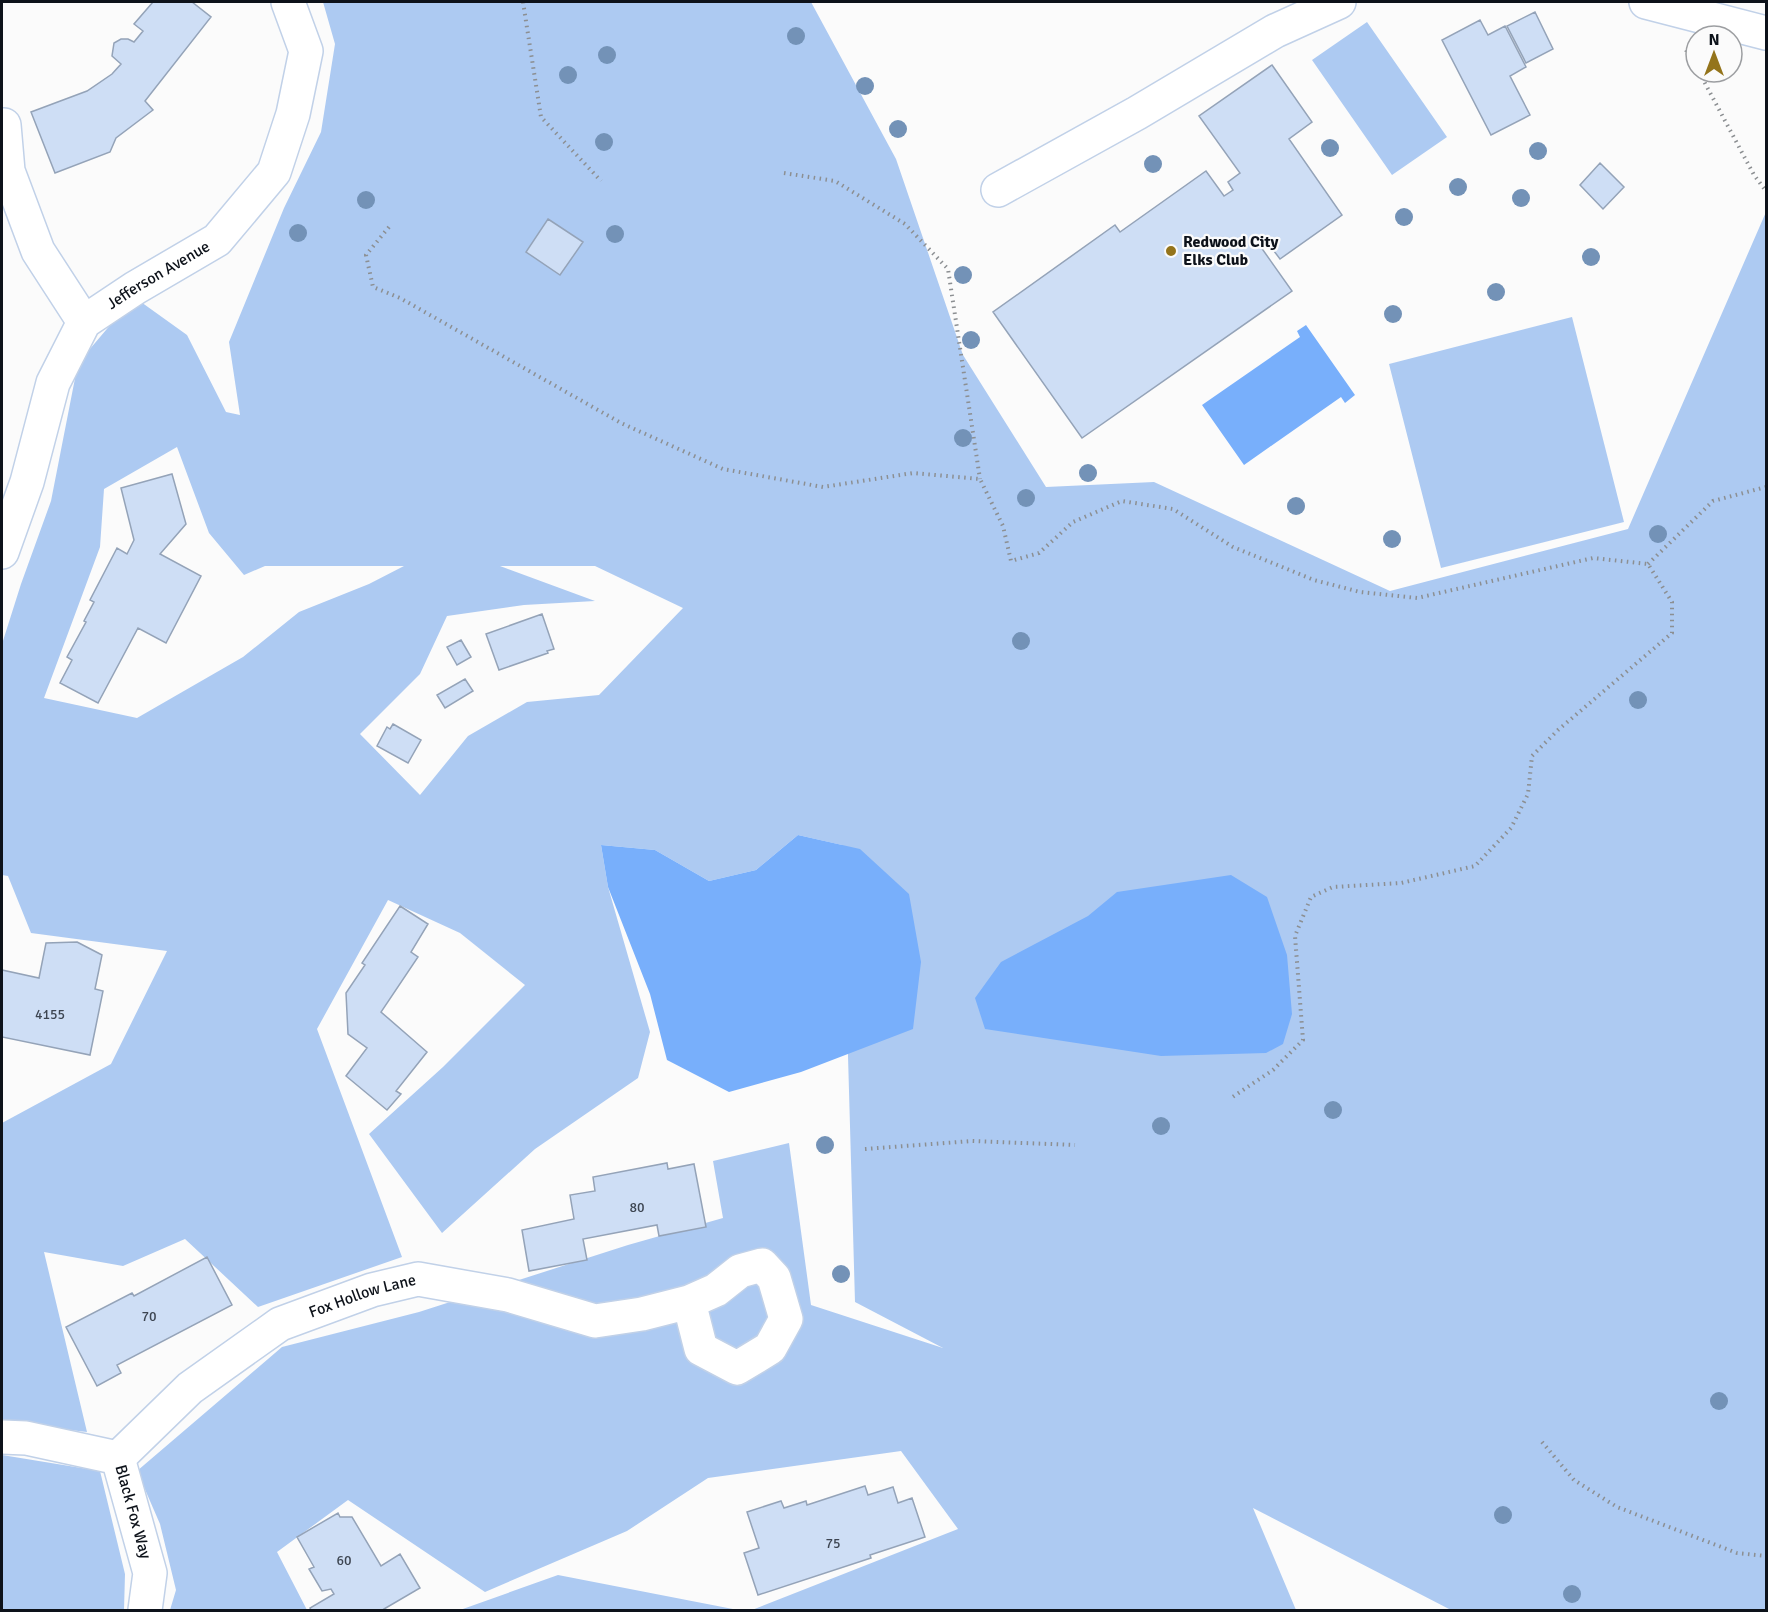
<svg xmlns="http://www.w3.org/2000/svg" width="1768" height="1612" viewBox="0 0 1768 1612" font-family="Signika,sans-serif">
<style>
.green{fill:#adcaf2;fill-rule:evenodd}
.water{fill:#78affb}
.building{fill:#cedef5;stroke:#94a3b8;stroke-width:1.5}
.lines{fill:none;stroke-linecap:round;stroke-linejoin:round}
.minor-casing{stroke:#c1d1e8;stroke-width:36}
.path{stroke:#8c8f92;stroke-width:4;stroke-dasharray:1.5 4.5;stroke-linecap:butt}
.minor{stroke:#fff;stroke-width:33}
.tree{fill:#7392b7}
.poi-dot{fill:#94741b;stroke:#fbfbfb;stroke-width:2}
.labels{text-anchor:middle;dominant-baseline:central;stroke-width:4.5;stroke-linejoin:round;paint-order:stroke}
.number-label{font-size:14px;fill:#3d4551}
.poi-label{font-size:16px;font-weight:bold;fill:#0d121a;stroke:#fbfbfb;text-anchor:start}
.street-label{font-size:16px;fill:#0d121a;stroke:#fbfbfb}
</style>
<rect width="100%" height="100%" fill="#fbfbfb"/>
<!-- green -->
<path class="green" d="M323 2H811L896 159 963 355 1046 487 1154 482 1390 591 1628 529 1766 212V1610H1451L1253 1508 1296 1610H752L958 1529 901 1451 708 1478 627 1531 485 1592 348 1500 277 1552 307 1610H170L176 1590 160 1524 137 1471 282 1347 419 1312 628 1245 723 1218 713 1161 789 1143 811 1305 943 1348 855 1302 842 845 798 835 756 870 709 881 655 850 601 845 608 887 650 1032 638 1078 535 1149 442 1233 369 1134 443 1067 525 985 460 933 388 900 317 1029 402 1257 258 1307 185 1239 123 1266 44 1252 87 1432 2 1422V1123L111 1064 167 951 31 933 8 876 2 875V644L21 584 51 501 78 363 134 297 187 335 226 412 240 415 229 342 284 208 321 132 335 44ZM177 447 209 533 244 575 265 566H404L369 584 299 612 243 657 137 718 44 698 100 547 104 489ZM500 566H595L683 608 599 695 527 702 468 736 420 795 360 734 420 674 447 616 524 605 595 601Z
M1367 22 1447 137 1392 175 1312 60Z
M1572 317 1624 522 1441 568 1389 364Z
M2 1455 100 1471 125 1574 124 1610H2Z
M558 1575 738 1610H460Z"/>
<!-- water -->
<path class="water" d="M1306 325 1355 395 1345 403 1341 397 1244 465 1202 405 1300 337 1297 331Z
M798 835 860 849 909 894 921 962 913 1029 801 1072 729 1092 667 1060 650 994 608 887 601 845 655 850 709 881 756 870Z
M1231 875 1267 897 1287 955 1292 1014 1283 1044 1266 1053 1161 1056 985 1029 975 998 1001 962 1088 916 1117 892Z"/>
<!-- building -->
<path class="building" d="M153 2H192L211 17 145 101 153 110 116 138 110 152 55 173 31 112 87 91 112 74 121 64 112 56 114 43 121 39H128L134 42 143 31 134 24Z
M1535 12 1553 49 1526 63 1507 26Z
M1480 20 1488 35 1505 26 1526 67 1510 76 1530 115 1491 135 1442 40Z
M1272 65 1312 122 1289 139 1342 215 1280 259 1265 239 1258 243 1292 291 1082 438 993 312 1115 225 1120 232 1206 171 1224 196 1233 190 1228 182 1240 173 1199 116Z
M1600 163 1624 187 1603 209 1580 185Z
M548 219 583 242 560 275 526 252Z
M172 474 186 524 160 554 201 576 166 643 138 628 98 703 60 683 72 660 67 657 86 622 84 621 94 602 90 600 117 548 127 554 134 540 121 488Z
M542 614 554 649 547 651 548 653 499 670 486 634Z
M461 640 471 657 457 665 447 647Z
M465 679 473 691 445 708 437 695Z
M393 724 421 740 408 763 377 746 387 727 390 729Z
M400 906 428 924 411 952 418 957 381 1012 427 1052 396 1091 401 1094 387 1110 346 1076 367 1048 348 1034 346 993 365 965 362 963Z
M77 942 102 955 95 989 103 991 90 1055 2 1037V970L39 978 46 943Z
M667 1163 668 1169 694 1164 706 1227 659 1236 657 1225 583 1239 587 1260 529 1271 522 1230 574 1219 570 1195 595 1191 593 1177Z
M207 1257 232 1305 117 1365 121 1373 97 1386 66 1327 132 1293 134 1296Z
M865 1486 868 1495 893 1487 898 1503 912 1498 925 1537 870 1555 871 1558 758 1595 744 1553 759 1548 747 1512 781 1501 784 1508 806 1501 807 1505Z
M338 1513 340 1517H352L381 1566 400 1554 420 1588 384 1609 385 1610H311L310 1608 334 1594 331 1589 322 1591 309 1569 314 1567 297 1537Z"/>
<g class="lines">
<!-- minor casing -->
<g class="minor-casing">
<g id="minor">
<path d="M1646 2 1766 33"/>
<path d="M4 125 8 171 38 251 84 322"/>
<path d="M998 190 1137 113 1275 31 1339 2"/>
<path id="s1" d="M2 552 27 482 53 383 84 322 135 288 217 240 274 172 293 114 306 51 288 2"/>
<path id="s2" d="M2 1437 26 1438 118 1458 150 1573 145 1610"/>
<path id="s3" d="M118 1458 190 1388 280 1324 372 1290 418 1279 508 1295 595 1321 642 1314 689 1302 716 1290 740 1271 762 1265 774 1278 786 1319 770 1348 737 1368 701 1349 689 1302"/>
</g>
</g>
<!-- path -->
<path class="path" d="M523 2 541 117 601 181
M1686 50 1696 67
M1699 72 1754 175 1766 191
M784 173 835 181 905 224 948 269 980 479
M389 227 366 255 373 287 400 298 621 423 723 469 823 487 913 473 980 479 1003 526 1011 561 1039 553 1073 522 1122 501 1173 509 1233 547 1314 580 1360 592 1417 598 1593 558 1648 564 1672 602V633L1558 730 1532 756 1528 794 1511 828 1475 866 1401 883 1333 887 1311 897 1295 936 1303 1040 1273 1070 1231 1098
M1648 564 1713 501 1766 487
M865 1149 972 1141 1075 1145
M1542 1442 1574 1480 1617 1507 1737 1553 1766 1556"/>
<!-- minor -->
<use href="#minor" class="minor"/>
</g>
<!-- trees -->
<g class="tree">
<circle cx="796" cy="36" r="9"/>
<circle cx="607" cy="55" r="9"/>
<circle cx="568" cy="75" r="9"/>
<circle cx="865" cy="86" r="9"/>
<circle cx="898" cy="129" r="9"/>
<circle cx="604" cy="142" r="9"/>
<circle cx="1330" cy="148" r="9"/>
<circle cx="1538" cy="151" r="9"/>
<circle cx="1153" cy="164" r="9"/>
<circle cx="1458" cy="187" r="9"/>
<circle cx="1521" cy="198" r="9"/>
<circle cx="366" cy="200" r="9"/>
<circle cx="1404" cy="217" r="9"/>
<circle cx="298" cy="233" r="9"/>
<circle cx="615" cy="234" r="9"/>
<circle cx="1591" cy="257" r="9"/>
<circle cx="963" cy="275" r="9"/>
<circle cx="1496" cy="292" r="9"/>
<circle cx="1393" cy="314" r="9"/>
<circle cx="971" cy="340" r="9"/>
<circle cx="963" cy="438" r="9"/>
<circle cx="1088" cy="473" r="9"/>
<circle cx="1026" cy="498" r="9"/>
<circle cx="1296" cy="506" r="9"/>
<circle cx="1658" cy="534" r="9"/>
<circle cx="1392" cy="539" r="9"/>
<circle cx="1021" cy="641" r="9"/>
<circle cx="1638" cy="700" r="9"/>
<circle cx="1333" cy="1110" r="9"/>
<circle cx="1161" cy="1126" r="9"/>
<circle cx="825" cy="1145" r="9"/>
<circle cx="841" cy="1274" r="9"/>
<circle cx="1719" cy="1401" r="9"/>
<circle cx="1503" cy="1515" r="9"/>
<circle cx="1572" cy="1594" r="9"/>
</g>
<!-- markers -->
<circle class="poi-dot" cx="1171" cy="251" r="6"/>
<g class="labels">
<!-- number labels -->
<g class="number-label">
<text x="50" y="1014">4155</text>
<text x="637" y="1207">80</text>
<text x="149" y="1316">70</text>
<text x="833" y="1543">75</text>
<text x="344" y="1560">60</text>
</g>
<!-- poi labels -->
<g class="poi-label">
<text x="1183" y="242">Redwood City<tspan x="1183" dy="18">Elks Club</tspan></text>
</g>
<!-- street labels -->
<g class="street-label">
<text stroke="none"><textPath href="#s1" startOffset="333">Jefferson Avenue</textPath></text>
<text stroke="none"><textPath href="#s3" startOffset="298">Fox Hollow Lane</textPath></text>
<text stroke="none"><textPath href="#s2" startOffset="174">Black Fox Way</textPath></text>
</g>
</g>
<!-- border -->
<rect width="1768" height="1612" fill="none" stroke="#0d121a" stroke-width="6"/>
<!-- north arrow -->
<g transform="translate(1714 54)"><circle r="28" fill="#fbfbfb" stroke="#9c9ea1" stroke-width="1.5"/>
<path d="M0-4.5L10 22L0 15L-10 22Z" fill="#94741b"/>
<text y="-9" font-size="16" font-weight="bold" text-anchor="middle" fill="#0d121a">N</text>
</g>
</svg>
